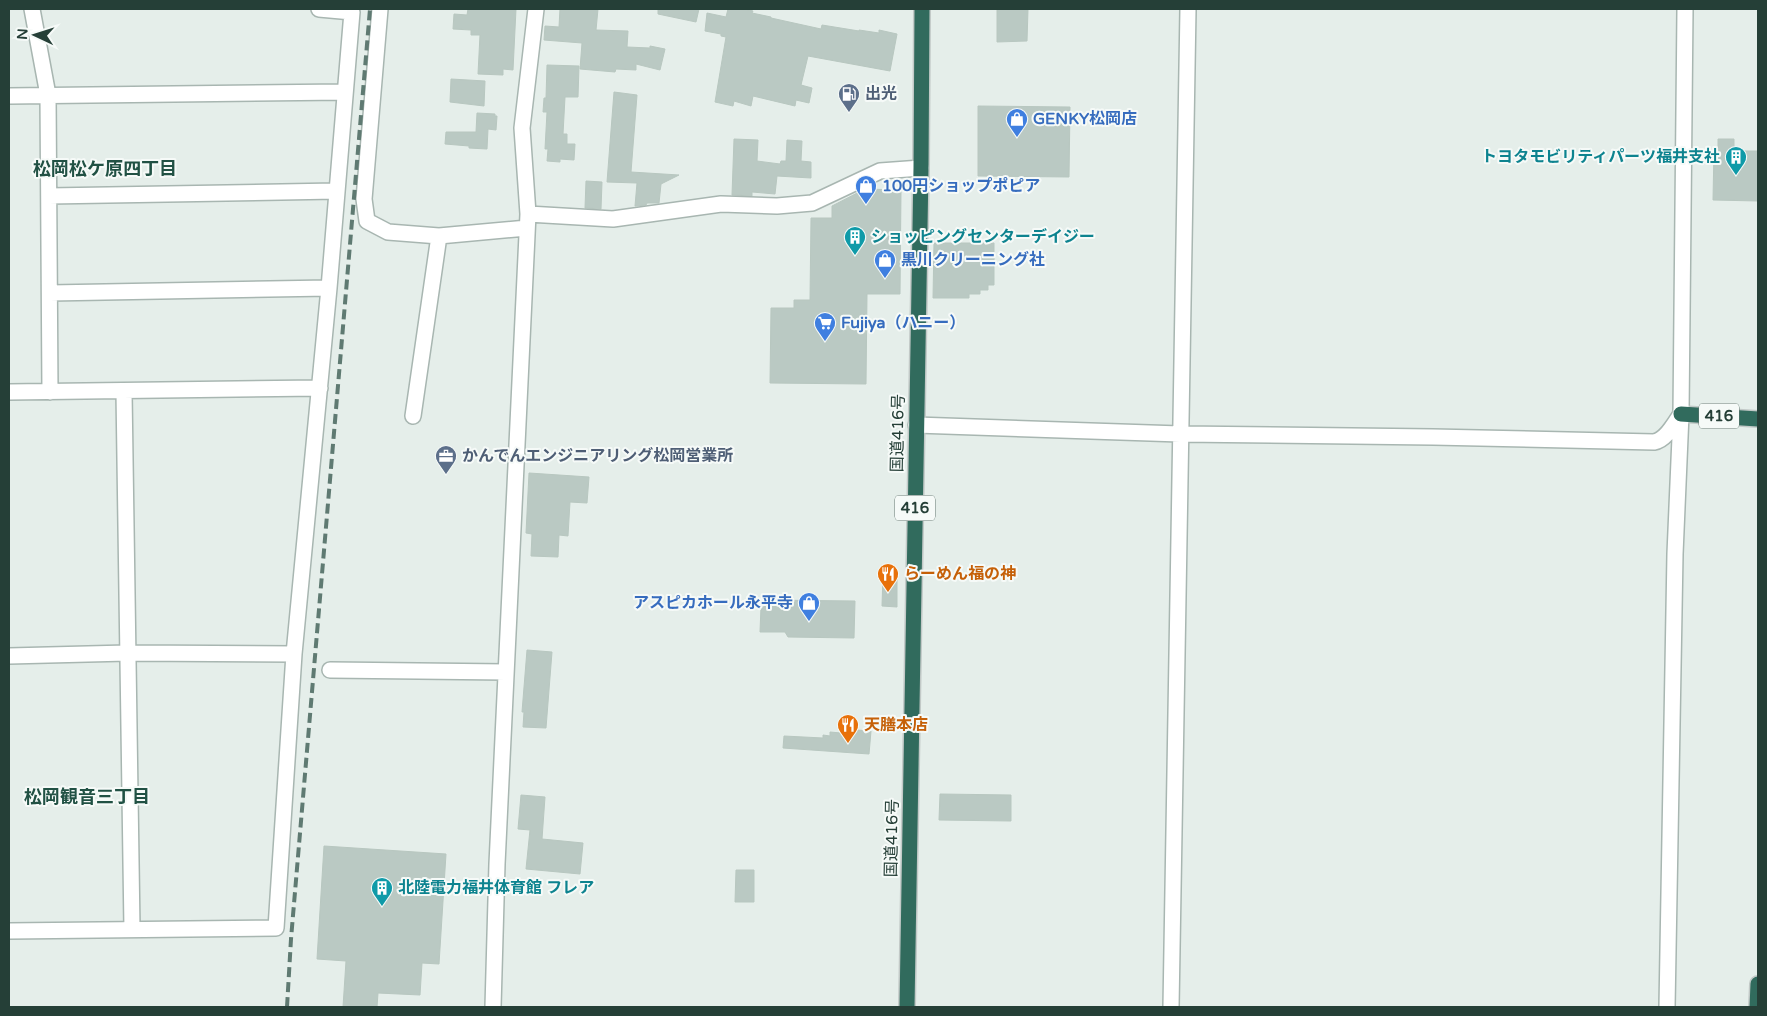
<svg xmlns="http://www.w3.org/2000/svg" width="1767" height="1016" viewBox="0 0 1767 1016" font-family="'Varela Round','Noto Sans JP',sans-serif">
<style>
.building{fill:#bac9c3;stroke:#b8c7c0}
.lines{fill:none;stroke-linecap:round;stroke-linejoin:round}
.minor-casing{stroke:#a8b6b1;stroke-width:18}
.highway-casing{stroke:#c2c9c7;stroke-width:18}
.minor{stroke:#fff;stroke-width:15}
.highway{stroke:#316b5d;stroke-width:15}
.rail{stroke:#5f7a72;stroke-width:4;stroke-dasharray:10 5;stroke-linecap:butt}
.labels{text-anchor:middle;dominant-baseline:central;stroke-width:4;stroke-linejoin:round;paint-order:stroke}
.shield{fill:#f6faf8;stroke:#647771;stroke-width:1}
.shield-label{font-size:15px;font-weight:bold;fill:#253f37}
.service-label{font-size:16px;font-weight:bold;fill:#4e5e75;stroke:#f6faf8;text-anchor:start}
.shop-label{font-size:16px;font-weight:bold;fill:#366cbe;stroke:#f6faf8;text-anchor:start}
.culture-label{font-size:16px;font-weight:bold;fill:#0d838f;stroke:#f6faf8;text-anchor:start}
.street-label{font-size:16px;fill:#253f37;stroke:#f6faf8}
.food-label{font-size:16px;font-weight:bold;fill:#c56008;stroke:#f6faf8;text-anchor:start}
.neighbourhood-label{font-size:18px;font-weight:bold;fill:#215144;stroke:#f6faf8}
</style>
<rect width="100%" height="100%" fill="#e5eeea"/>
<!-- building -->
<path class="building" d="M468 9H516L513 70 503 69V75L478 74 480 35H471V30L453 29 454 14 467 15Z
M560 9H598L596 30 628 31 627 47 650 48V46L665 49 660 70 636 64V70L616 69 615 72 580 69 582 43 544 40 545 26 559 27Z
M658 9H699L696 22 658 14Z
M728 9H745L753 11 752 13 771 17V18L821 29 822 25 859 31V30L879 33V30L897 34 890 71 808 56 801 85 812 88 809 103 796 100 795 106 753 96 751 106 734 101 733 106 715 102 726 37 721 36V34L705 31 707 13 726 17Z
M997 9H1028L1027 41 997 42Z
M547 65 579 66 578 97H565L563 134H567V144H575L574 160 560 159V162L547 161 548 149H545L547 112H543L544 98H546Z
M451 79 485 81 484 106 450 102Z
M614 92 637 95 631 172 679 175 661 184 659 203H647L646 205 635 206 637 183 607 182Z
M978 106 1070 107 1069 177 978 176Z
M477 113 495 114V116H497L496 130 488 129 487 149 469 148V146L445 144 446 132H476Z
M734 139 758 140 757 161 780 164 781 161H786L787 140 802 141 801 161 811 162V178L777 176 775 194 752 192V196L732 195Z
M1718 139H1734V151H1758V201L1713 200 1714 149H1718Z
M586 181 602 182 601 209 585 208Z
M865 189 901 190 900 294H867L866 384 770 383 771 308H794V300H810L811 218H832V206Z
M934 243H994V285H988V290H980V294H969V298H933Z
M529 473 589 477 587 503 570 502 568 536 559 535 558 557 531 556 532 534 526 533Z
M883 575 897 576V607L882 606Z
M764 600 855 601 854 638 788 637 785 632H760L761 607H764Z
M527 650 552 652 546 728 523 727 524 712H522Z
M842 729 871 731 869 754 783 748 784 736 823 738V735L830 736V732L841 733Z
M940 794 1011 795V821L939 820Z
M521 795 545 797 542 839 583 843 580 874 526 869 530 830 518 829Z
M324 846 446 854 439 964 422 963 420 995 378 993 377 1007H343L346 961 317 959Z
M736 870H754V902H735Z"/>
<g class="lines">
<!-- minor casing -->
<g class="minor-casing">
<path id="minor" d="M32 9 48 95 50 392
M380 9 364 199 367 221 388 232 439 236 527 228
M9 96 344 92
M49 196 336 191
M528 214 613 219 721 204 777 206 812 203 880 171 921 168
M50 293 329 288
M9 392 320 388
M124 392 132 929
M413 416 439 236
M916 425 1180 434 1433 437 1654 442C1666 440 1674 424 1681 414
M9 656 127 653 294 654
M330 670 506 672
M9 931 276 928 294 654 329 288 352 12 319 9
M493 1007 497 864 528 214 522 128 536 9
M1171 1007 1188 9
M1667 1007 1675 554 1681 414 1685 9"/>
</g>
<!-- highway casing -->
<g class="highway-casing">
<path id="highway" d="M1681 414 1758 419
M907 1007 921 168 922 9
M1757 1007 1758 984"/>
</g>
<!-- minor -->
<use href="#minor" class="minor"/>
<!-- highway -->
<use href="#highway" class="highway"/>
<!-- rail -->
<path class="rail" d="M287 1007 291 939 370 9"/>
</g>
<!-- icons -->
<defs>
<g id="fuel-pin" transform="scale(1.125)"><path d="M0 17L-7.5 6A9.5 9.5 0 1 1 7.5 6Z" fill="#5c6f8a" stroke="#f6faf8"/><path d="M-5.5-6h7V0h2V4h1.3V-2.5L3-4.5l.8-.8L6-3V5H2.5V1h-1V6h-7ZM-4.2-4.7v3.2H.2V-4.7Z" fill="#fff"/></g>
<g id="shop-pin" transform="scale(1.125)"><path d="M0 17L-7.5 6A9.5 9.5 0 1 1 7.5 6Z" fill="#3f7fe0" stroke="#f6faf8"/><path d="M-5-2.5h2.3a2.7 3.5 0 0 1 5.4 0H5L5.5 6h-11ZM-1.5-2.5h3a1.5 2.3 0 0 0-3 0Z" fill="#fff"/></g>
<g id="building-pin" transform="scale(1.125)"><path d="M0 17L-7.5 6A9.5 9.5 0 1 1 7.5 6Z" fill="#0f9aa8" stroke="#f6faf8"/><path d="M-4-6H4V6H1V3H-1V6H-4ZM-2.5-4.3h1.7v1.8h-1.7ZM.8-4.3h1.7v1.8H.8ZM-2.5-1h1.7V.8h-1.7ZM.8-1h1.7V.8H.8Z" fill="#fff"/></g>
<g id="supermarket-pin" transform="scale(1.125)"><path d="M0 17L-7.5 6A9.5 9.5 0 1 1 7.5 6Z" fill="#3f7fe0" stroke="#f6faf8"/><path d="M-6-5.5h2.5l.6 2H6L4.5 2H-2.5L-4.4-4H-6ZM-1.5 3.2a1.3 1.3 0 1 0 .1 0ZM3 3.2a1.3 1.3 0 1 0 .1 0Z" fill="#fff"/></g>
<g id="office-pin" transform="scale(1.125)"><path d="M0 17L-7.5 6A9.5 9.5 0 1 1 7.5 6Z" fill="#5c6f8a" stroke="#f6faf8"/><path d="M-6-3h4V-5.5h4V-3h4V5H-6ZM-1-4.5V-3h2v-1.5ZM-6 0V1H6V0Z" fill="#fff"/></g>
<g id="restaurant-pin" transform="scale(1.125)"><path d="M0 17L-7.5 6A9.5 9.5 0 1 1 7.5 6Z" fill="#e8710a" stroke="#f6faf8"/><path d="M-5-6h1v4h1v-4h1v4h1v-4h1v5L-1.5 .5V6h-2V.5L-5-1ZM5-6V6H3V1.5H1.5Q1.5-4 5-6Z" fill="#fff"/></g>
</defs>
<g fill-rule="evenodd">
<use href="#fuel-pin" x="849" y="94"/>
<use href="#shop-pin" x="1017" y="119"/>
<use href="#building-pin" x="1736" y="157"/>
<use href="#shop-pin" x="866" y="186"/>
<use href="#building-pin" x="855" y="237"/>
<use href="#shop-pin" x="885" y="260"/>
<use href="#supermarket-pin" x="825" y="323"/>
<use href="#office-pin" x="446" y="456"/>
<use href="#restaurant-pin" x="888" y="574"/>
<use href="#shop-pin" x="809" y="603"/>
<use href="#restaurant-pin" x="848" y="725"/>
<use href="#building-pin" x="382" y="888"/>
</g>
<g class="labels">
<!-- shield labels -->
<g class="shield">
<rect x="1699" y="403.5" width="40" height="25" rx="4"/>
<rect x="895" y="495.5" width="40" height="25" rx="4"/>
</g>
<g class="shield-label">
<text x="1719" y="416">416</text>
<text x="915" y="508">416</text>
</g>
<!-- service labels -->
<g class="service-label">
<text x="865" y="94">出光</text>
<text x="462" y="456">かんでんエンジニアリング松岡営業所</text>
</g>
<!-- shop labels -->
<g class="shop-label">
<text x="1033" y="119">GENKY松岡店</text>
<text x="882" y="186">100円ショップポピア</text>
<text x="901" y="260">黒川クリーニング社</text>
<text x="841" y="323">Fujiya（ハニー）</text>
<text x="793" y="603" text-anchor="end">アスピカホール永平寺</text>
</g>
<!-- culture labels -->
<g class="culture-label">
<text x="1720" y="157" text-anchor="end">トヨタモビリティパーツ福井支社</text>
<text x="871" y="237">ショッピングセンターデイジー</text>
<text x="398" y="888">北陸電力福井体育館 フレア</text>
</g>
<!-- street labels -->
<g class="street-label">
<text transform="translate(898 433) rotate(-89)">国道416号</text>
<text transform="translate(892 838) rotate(-89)">国道416号</text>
</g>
<!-- food labels -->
<g class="food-label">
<text x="904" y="574">らーめん福の神</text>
<text x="864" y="725">天膳本店</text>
</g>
<!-- neighbourhood labels -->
<g class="neighbourhood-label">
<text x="105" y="169">松岡松ケ原四丁目</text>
<text x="87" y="797">松岡観音三丁目</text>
</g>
</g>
<!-- border -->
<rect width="1767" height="1016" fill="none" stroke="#253f37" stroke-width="20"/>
<!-- north arrow -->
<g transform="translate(35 35) rotate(274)" stroke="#f6faf8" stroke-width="4" paint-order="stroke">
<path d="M0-4L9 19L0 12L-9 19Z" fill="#253f37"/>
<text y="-8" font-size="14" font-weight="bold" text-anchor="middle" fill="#253f37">N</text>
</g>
</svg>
